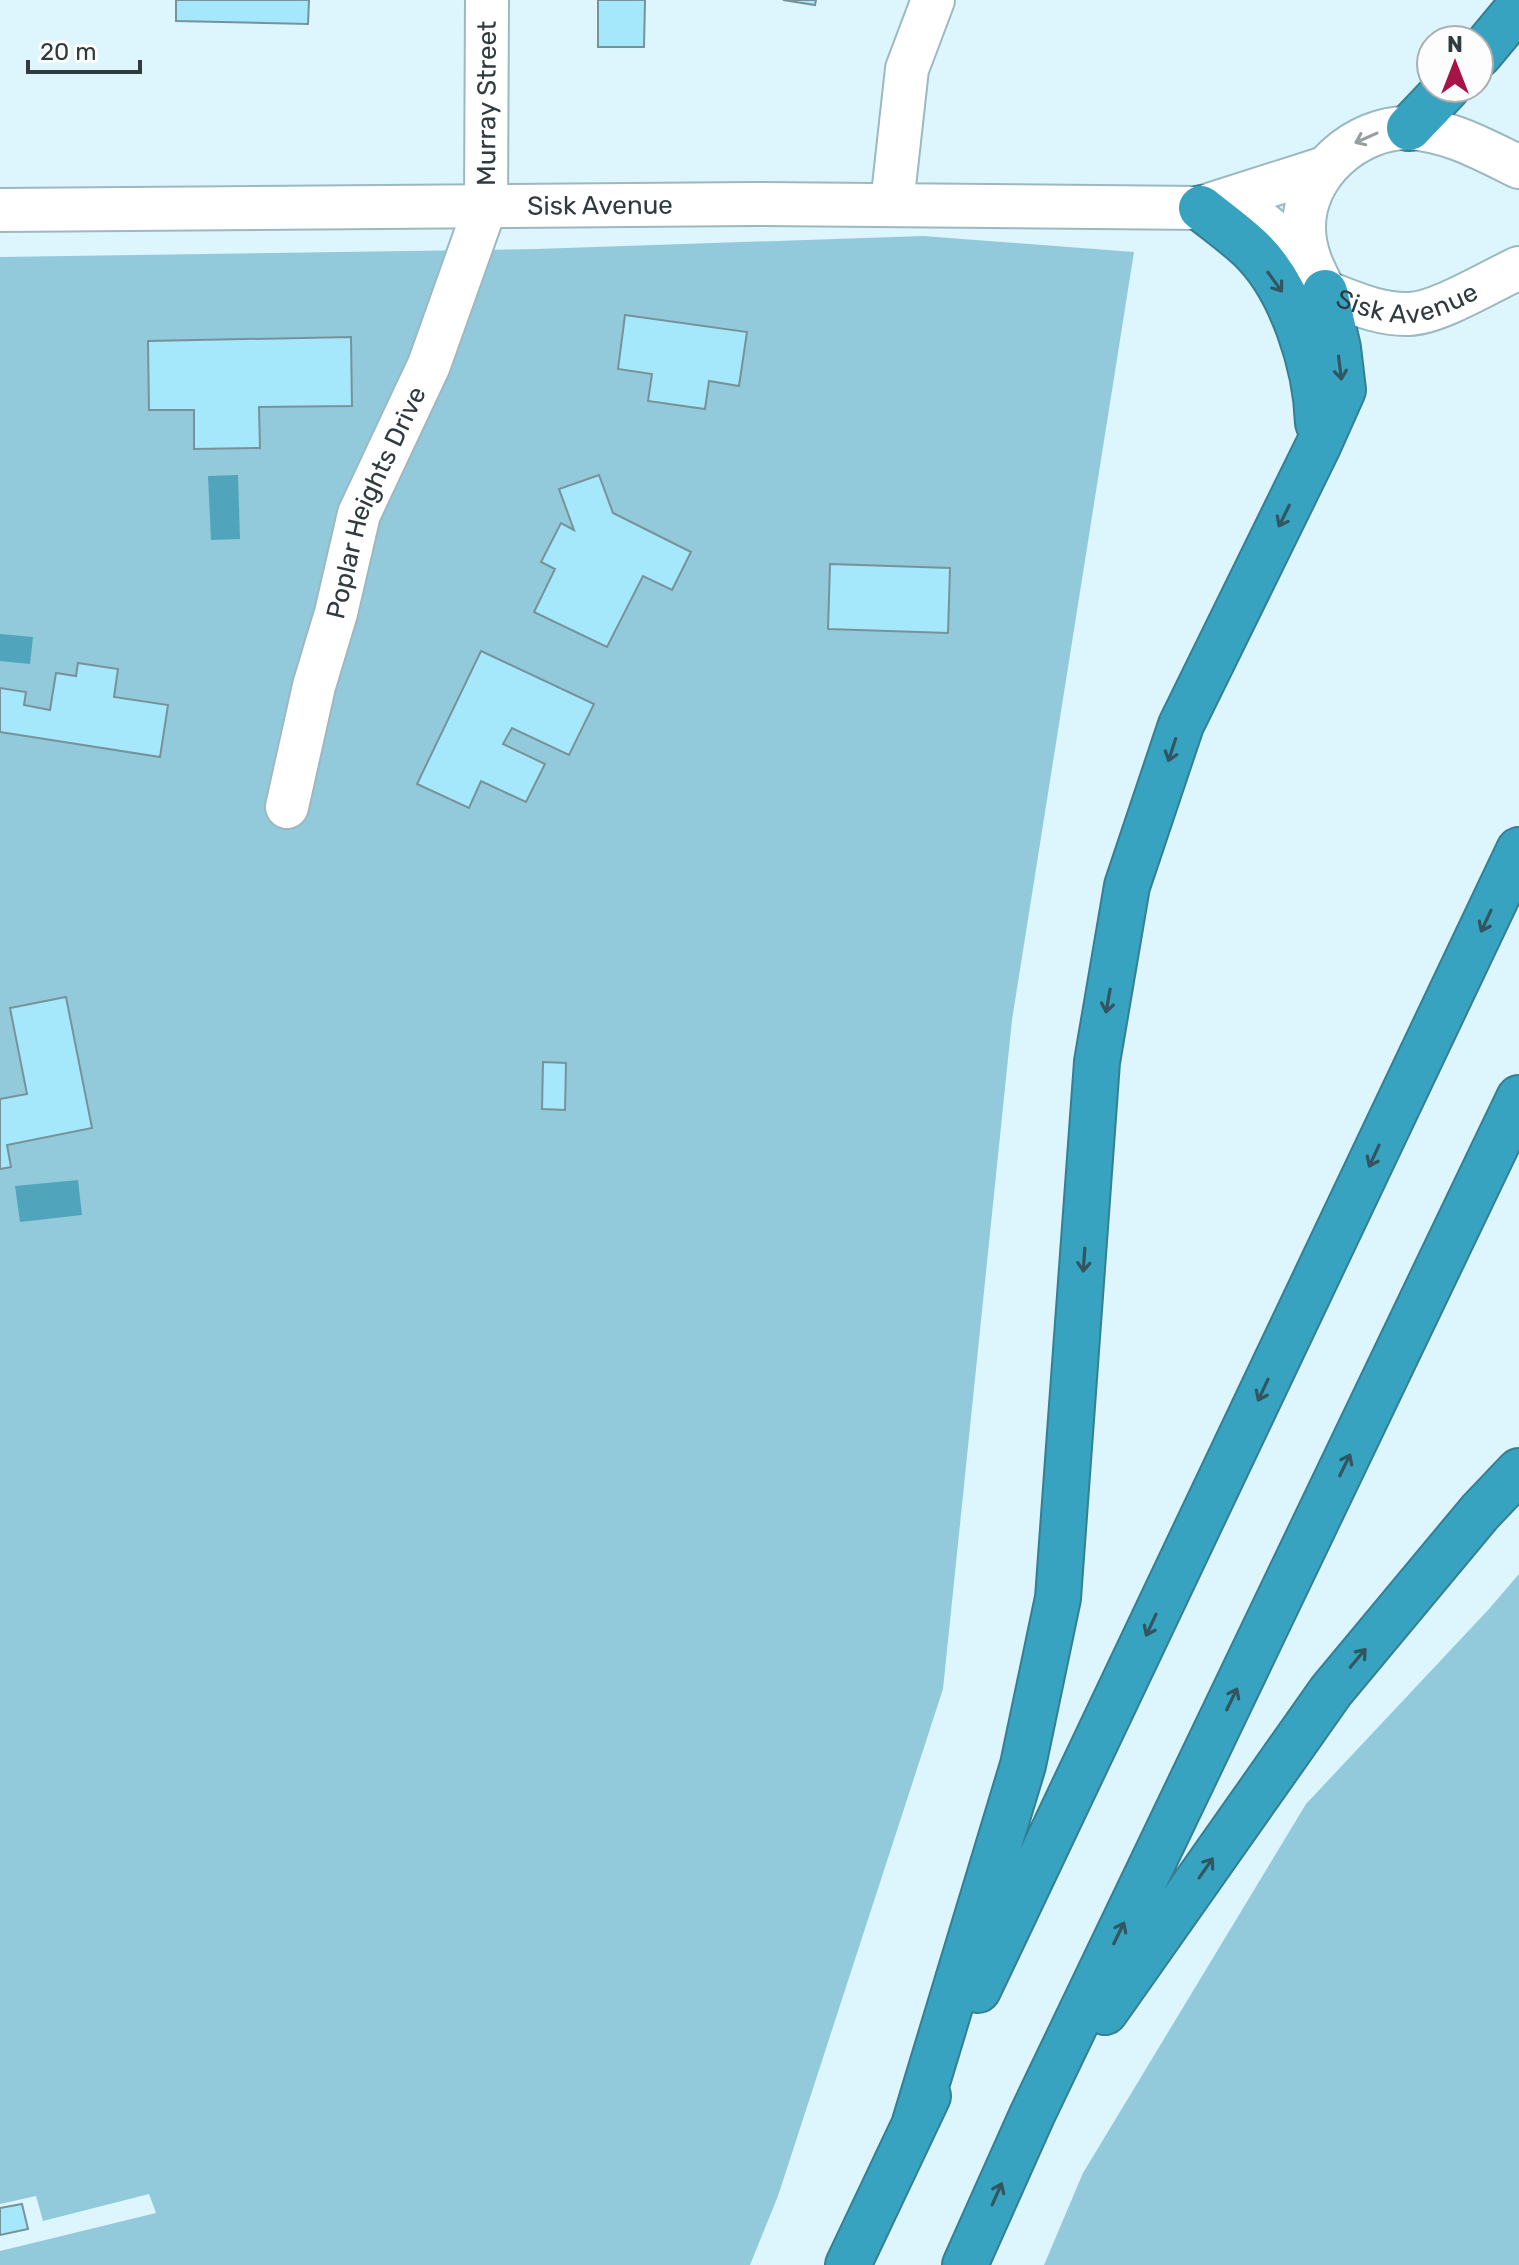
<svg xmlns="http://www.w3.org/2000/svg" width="1519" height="2265" viewBox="0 0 1519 2265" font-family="Rubik,sans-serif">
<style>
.green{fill:#92cadc}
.water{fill:#50a5bd}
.building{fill:#a5e7fb;stroke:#77929b;stroke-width:2}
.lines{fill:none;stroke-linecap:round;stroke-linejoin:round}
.minor-casing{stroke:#9cb8c1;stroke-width:46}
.highway-casing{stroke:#357f93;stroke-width:48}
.minor{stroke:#fff;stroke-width:42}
.highway{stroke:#37a3c0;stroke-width:44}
.oneway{stroke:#989d9f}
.oneway2{stroke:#32555f}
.labels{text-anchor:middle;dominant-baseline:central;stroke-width:6;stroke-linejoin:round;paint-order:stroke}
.street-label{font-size:26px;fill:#303b3f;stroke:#fdfdfd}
</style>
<rect width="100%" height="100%" fill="#ddf5fc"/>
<!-- green -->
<path class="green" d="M923 236 1134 252 1012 1020 943 1689 778 2196 750 2265H0V2251L156 2213 149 2194 43 2221 36 2196 0 2204V257L536 249Z
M1519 1574V2265H1044L1083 2173 1306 1804 1489 1609Z"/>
<!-- water -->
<path class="water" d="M238 475 240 539 211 540 208 476Z
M0 634 33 637 30 664 0 661Z
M78 1180 82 1215 20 1222 15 1186Z"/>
<!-- building -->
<path class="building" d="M176 0H309L308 24 176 21Z
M598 0H645L644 47H598Z
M783 0H816L815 5Z
M625 315 747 332 739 386 709 381 705 409 648 401 652 374 618 369Z
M351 337 352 406 259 407 260 448 194 449V410H149L148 341Z
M599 475 613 513 691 552 672 590 643 576 607 647 534 612 555 569 541 562 561 523 574 530 559 489Z
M830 564 950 568 948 633 828 629Z
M481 651 594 704 569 755 512 728 503 744 545 764 526 802 481 781 469 808 417 784Z
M78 663 118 669 114 697 168 705 160 757 0 732V688L26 692 24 705 50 710 56 673 76 676Z
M66 997 92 1128 7 1145 11 1167 0 1169V1099L27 1094 10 1008Z
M543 1062 566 1063 565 1110 542 1109Z
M22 2204 28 2229 0 2235V2208Z"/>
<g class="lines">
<!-- minor casing -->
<g class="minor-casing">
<g id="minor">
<path id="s1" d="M1519 167C1484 150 1449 130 1409 128 1356 127 1303 174 1304 228 1304 252 1314 271 1325 292 1352 302 1379 315 1409 314 1439 313 1490 281 1519 268"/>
<path d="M892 204 907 69 933 0"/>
<path d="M1209 205 1325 168"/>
<path id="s2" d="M0 210 754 204 1201 208 1254 216 1309 261"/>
<path id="s3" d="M287 807 314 686 336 613 359 514 429 365 486 205 487 0"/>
</g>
</g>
<!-- highway casing -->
<g class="highway-casing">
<path id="highway" d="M1479 55 1519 7
M1409 128 1447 88
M1201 208C1217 221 1234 233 1249 247 1292 287 1316 366 1318 423
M978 1990 1519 850
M1105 2012 1331 1691 1480 1512 1519 1471
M915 2122 1023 1765 1058 1598 1097 1062 1127 886 1181 725 1318 446 1343 390 1338 348 1325 292
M848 2265 928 2096
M965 2265 1032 2115 1519 1098"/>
</g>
<!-- minor -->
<use href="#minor" class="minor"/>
<!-- highway -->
<use href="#highway" class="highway"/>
</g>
<!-- one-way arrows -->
<defs><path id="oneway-shaft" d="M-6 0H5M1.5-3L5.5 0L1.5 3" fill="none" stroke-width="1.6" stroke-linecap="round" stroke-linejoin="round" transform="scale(2)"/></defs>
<use class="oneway" href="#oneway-shaft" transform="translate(1366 138) rotate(156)"/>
<g class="oneway2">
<use href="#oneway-shaft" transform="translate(1275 282) rotate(54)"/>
<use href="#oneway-shaft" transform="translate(1340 368) rotate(83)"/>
<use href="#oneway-shaft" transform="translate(1284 516) rotate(116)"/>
<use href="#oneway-shaft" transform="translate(1172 750) rotate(108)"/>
<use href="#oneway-shaft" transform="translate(1486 921) rotate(115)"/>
<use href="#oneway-shaft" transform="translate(1108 1001) rotate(100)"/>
<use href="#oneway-shaft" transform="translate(1374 1156) rotate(115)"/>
<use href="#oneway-shaft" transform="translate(1084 1260) rotate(94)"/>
<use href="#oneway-shaft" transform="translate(1263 1390) rotate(115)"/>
<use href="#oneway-shaft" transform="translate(1345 1465) rotate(-64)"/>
<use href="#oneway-shaft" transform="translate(1151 1625) rotate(115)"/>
<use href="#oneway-shaft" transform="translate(1358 1658) rotate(-50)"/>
<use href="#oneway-shaft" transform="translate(1232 1699) rotate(-64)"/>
<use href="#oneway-shaft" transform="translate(1206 1868) rotate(-55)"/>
<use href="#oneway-shaft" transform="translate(1119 1933) rotate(-64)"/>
<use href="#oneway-shaft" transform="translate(997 2194) rotate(-66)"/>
</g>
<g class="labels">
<!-- street labels -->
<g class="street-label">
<text stroke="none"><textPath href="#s3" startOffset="738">Murray Street</textPath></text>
<text stroke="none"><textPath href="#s2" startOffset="600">Sisk Avenue</textPath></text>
<text stroke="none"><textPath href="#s1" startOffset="432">Sisk Avenue</textPath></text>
<text stroke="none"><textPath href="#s3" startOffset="318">Poplar Heights Drive</textPath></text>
</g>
</g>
<!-- north arrow -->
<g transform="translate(1455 64)"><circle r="38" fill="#fdfdfd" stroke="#abafb1" stroke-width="2"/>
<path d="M0-6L14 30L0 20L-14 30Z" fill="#a81347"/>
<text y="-12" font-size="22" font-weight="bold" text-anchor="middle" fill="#303b3f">N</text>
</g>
<!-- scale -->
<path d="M28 60v12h112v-12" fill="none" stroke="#303b3f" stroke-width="4"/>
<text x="40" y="60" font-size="24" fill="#303b3f" stroke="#fdfdfd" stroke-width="6" paint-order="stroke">20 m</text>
</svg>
